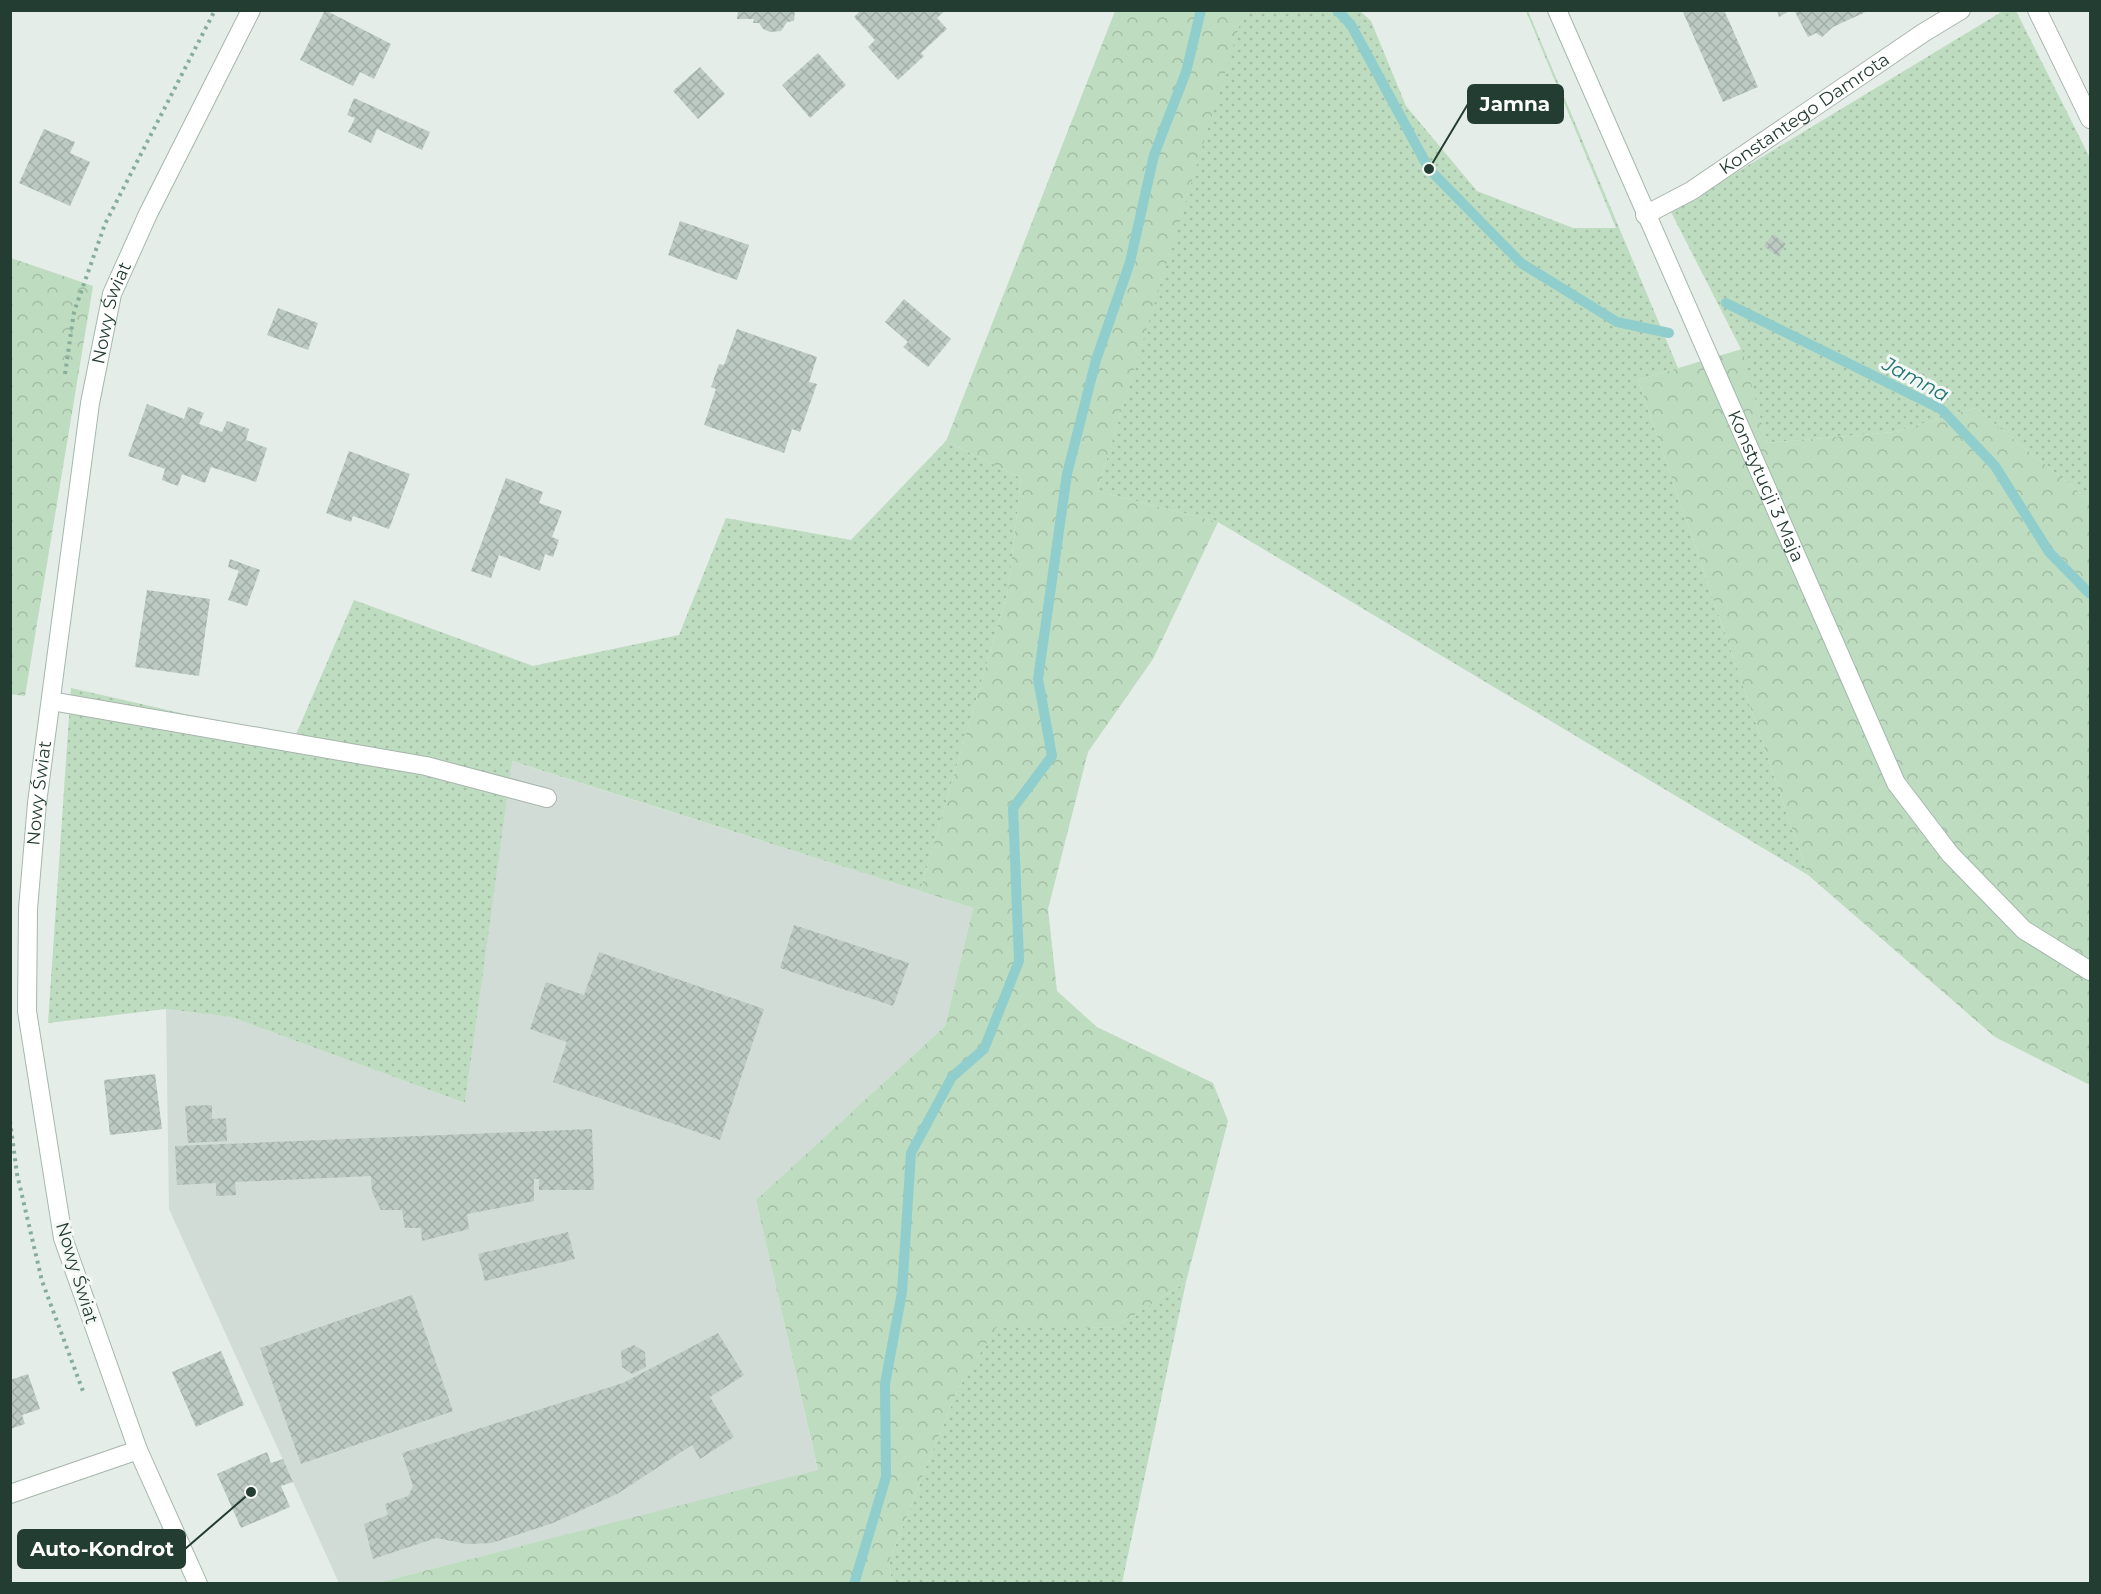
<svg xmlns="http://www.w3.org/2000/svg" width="2101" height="1594" viewBox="0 0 2101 1594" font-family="Montserrat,sans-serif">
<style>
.built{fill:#d2dcd6}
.green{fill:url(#green-dots)}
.forest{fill:url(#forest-crowns)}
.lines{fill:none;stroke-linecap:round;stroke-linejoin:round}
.stream{stroke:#8fcecc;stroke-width:10}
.building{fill:url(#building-cross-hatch)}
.lane-casing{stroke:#a7b5ad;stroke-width:20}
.street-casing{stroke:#a7b5ad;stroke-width:20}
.secondary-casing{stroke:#a3b8ac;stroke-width:20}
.path{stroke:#86ae9a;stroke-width:4;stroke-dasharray:3 4.5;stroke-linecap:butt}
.lane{stroke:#fff;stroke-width:18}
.street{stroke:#fff;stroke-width:18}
.secondary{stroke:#fff;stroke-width:18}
.labels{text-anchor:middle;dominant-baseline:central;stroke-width:6;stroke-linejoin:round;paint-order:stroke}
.street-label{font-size:18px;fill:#243d32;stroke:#f4f9f6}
.water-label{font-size:20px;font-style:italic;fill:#217674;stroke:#f4f9f6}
.leader{fill:none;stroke:#243d32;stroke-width:2}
.callout-dot{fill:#243d32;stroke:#f4f9f6;stroke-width:2}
.callout{fill:#243d32;stroke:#243d32;stroke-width:2}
.callout-label{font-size:20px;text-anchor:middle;font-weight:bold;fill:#fff}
</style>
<defs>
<pattern id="green-dots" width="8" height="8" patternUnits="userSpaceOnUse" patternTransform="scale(1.5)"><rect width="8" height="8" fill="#bedcc0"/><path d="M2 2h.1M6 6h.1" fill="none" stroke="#a3bea5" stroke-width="1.8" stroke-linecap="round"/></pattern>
<pattern id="forest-crowns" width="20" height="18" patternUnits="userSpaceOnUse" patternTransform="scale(1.5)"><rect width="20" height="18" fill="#bedcc0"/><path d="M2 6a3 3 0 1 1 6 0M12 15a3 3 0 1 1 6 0" fill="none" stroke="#a3bea5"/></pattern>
<pattern id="building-cross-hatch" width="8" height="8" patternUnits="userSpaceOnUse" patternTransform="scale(1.5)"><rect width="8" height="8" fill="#bccac2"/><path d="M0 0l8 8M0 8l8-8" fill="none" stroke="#a1aea7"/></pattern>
</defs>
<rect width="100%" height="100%" fill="#e4ede7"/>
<!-- built -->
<path class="built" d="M511 761 973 908 945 1026 756 1200 818 1471 377 1583H339L169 1209 166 1009 231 1017 465 1103Z"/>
<!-- green -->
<path class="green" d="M1243 11H1360L1371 21 1406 106 1477 191 1573 228H1616L1526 11H1528L1678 368 1638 380 1808 875 1218 522 1097 491Z
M2003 11H2016L2090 158V501L1975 408 1894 432 1767 443 1741 349 1671 212Z
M946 441 1021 478 1008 591 920 891 512 761 465 1103 231 1017 166 1009 48 1023 71 688 294 739 354 600 533 666 679 635 726 518 851 540Z
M1186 1282 1122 1583H892L889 1562 930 1457 958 1389 998 1324 1114 1328Z"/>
<!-- forest -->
<path class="forest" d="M1115 11 1243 10V14L1097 491 1218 522 1153 659 1088 752 1048 909 1057 991 1097 1027 1213 1083 1228 1121 1186 1282 1114 1328 998 1325 958 1389 930 1457 889 1562 892 1583H377L818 1470 756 1200 945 1026 973 908 920 891 1008 591 1021 478 946 441Z
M11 258 93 286 25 696 10 694Z
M1742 349 1767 443 1894 432 1975 408 2090 501V1085L1995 1037 1808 875 1638 380Z"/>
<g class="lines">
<!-- stream -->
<path class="stream" d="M1337 10 1351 25 1429 169 1521 263 1617 322 1669 333
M1726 303 1941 409 1995 466 2049 552 2090 594
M854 1584 886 1477 885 1384 902 1292 911 1153 952 1077 984 1049 1019 961 1013 808 1052 756 1038 679 1067 474 1096 360 1130 262 1154 155 1186 72 1201 10"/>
</g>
<!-- building -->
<path class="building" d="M325 10 391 44 374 79 360 72 353 86 300 60Z
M738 10H795L794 21 787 22 781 31 770 32 763 29 759 23H753L754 19H737Z
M861 10H946L937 18 947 29 921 53 924 56 898 80 868 47 875 40 854 17Z
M1682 10H1724L1758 87 1723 102Z
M1777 10H1791L1779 17Z
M1794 10H1870L1833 27 1822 37 1816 33 1808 37Z
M818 53 846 85 810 118 782 85Z
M700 67 725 94 698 119 673 91Z
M354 98 430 132 422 150 377 129 371 143 348 132 355 118 347 115Z
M44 129 75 142 70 153 90 162 70 206 19 183Z
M680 221 749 245 737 280 668 255Z
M1773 234 1786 244 1777 256 1764 246Z
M904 299 951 339 928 367 903 347 908 342 885 322Z
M278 308 318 323 308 350 267 335Z
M737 329 817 357 809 382 817 384 800 432 792 429 784 453 704 425 716 389 711 387 719 364 724 365Z
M147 404 184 419 188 407 204 413 199 424 222 432 227 421 249 429 246 440 267 448 256 482 211 467 205 483 182 474 178 486 162 480 165 469 128 456Z
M349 451 410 474 389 529 353 516 351 522 326 513Z
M506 478 543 492 539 503 562 511 552 537 559 540 553 557 545 554 540 571 499 555 491 578 471 571Z
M230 559 260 570 247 606 228 600 239 571 228 567Z
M147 590 210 599 199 676 135 667Z
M794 925 909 963 893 1006 780 968Z
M599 952 764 1009 720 1140 553 1082 567 1042 530 1029 546 982 584 995Z
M155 1074 162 1129 110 1135 104 1080Z
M212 1105V1119L226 1118 227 1141 188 1143 185 1106Z
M592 1129 594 1190H539V1179H534V1201L467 1214 469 1229 422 1241 421 1228H405L402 1210H381L372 1192 371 1176 235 1182 236 1195 216 1196V1183L177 1185 175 1146Z
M568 1232 575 1259 485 1281 478 1254Z
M412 1295 453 1411 301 1464 260 1348Z
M718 1333 744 1375 710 1397 734 1437 700 1459 692 1445 617 1494 553 1523 492 1543 467 1544 436 1538 373 1559 364 1524 388 1515 385 1504 408 1496 413 1486 402 1453 623 1383Z
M634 1345 645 1352 646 1367 632 1374 622 1367 621 1351Z
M221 1351 244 1405 196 1427 172 1372Z
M28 1374 40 1409 22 1415 25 1424 10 1429V1380Z
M267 1452 271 1463 283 1459 293 1482 281 1486 290 1507 241 1528 217 1474Z"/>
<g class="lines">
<!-- lane casing -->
<g class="lane-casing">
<path id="lane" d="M51 701 426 766 547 798"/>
</g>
<!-- street casing -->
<g class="street-casing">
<g id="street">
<path d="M2037 10 2090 119"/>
<path id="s1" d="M1645 215 1691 191 1923 33 1961 10"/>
<path d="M10 1494 138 1450"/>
</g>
</g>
<!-- secondary casing -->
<g class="secondary-casing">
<g id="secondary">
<path id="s2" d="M1557 10 1896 783 1950 854 2024 930 2090 971"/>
<path id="s3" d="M198 1584 138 1450 63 1238 27 1011 28 909 37 803 90 403 112 294 148 214 251 10"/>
</g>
</g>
<!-- path -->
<path class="path" d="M65 374 74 312 105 224 215 10
M10 1121 17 1174 42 1281 84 1394"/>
<!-- lane -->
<use href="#lane" class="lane"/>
<!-- street -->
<use href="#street" class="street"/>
<!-- secondary -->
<use href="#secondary" class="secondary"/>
</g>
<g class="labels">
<!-- street labels -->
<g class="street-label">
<text stroke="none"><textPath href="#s1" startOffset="189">Konstantego Damrota</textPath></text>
<text stroke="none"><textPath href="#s3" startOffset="1306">Nowy Świat</textPath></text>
<text stroke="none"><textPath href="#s2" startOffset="520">Konstytucji 3 Maja</textPath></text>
<text stroke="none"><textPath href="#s3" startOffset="820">Nowy Świat</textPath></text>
<text transform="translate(77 1273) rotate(73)">Nowy Świat</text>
</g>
<!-- water labels -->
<g class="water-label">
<text transform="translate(1916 379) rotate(28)">Jamna</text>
</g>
</g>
<!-- callouts -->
<path class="leader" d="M1429 169L1468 104M251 1492L185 1549"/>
<g class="callout-dot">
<circle cx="1429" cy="169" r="6"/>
<circle cx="251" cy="1492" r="6"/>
</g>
<g class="callout">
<rect x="1468" y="85" width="95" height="38" rx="6"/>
<rect x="18" y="1530" width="167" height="38" rx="6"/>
</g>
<g class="callout-label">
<text x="1515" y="111">Jamna</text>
<text x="102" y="1556">Auto-Kondrot</text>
</g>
<!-- border -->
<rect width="2101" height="1594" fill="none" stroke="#243d32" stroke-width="24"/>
</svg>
